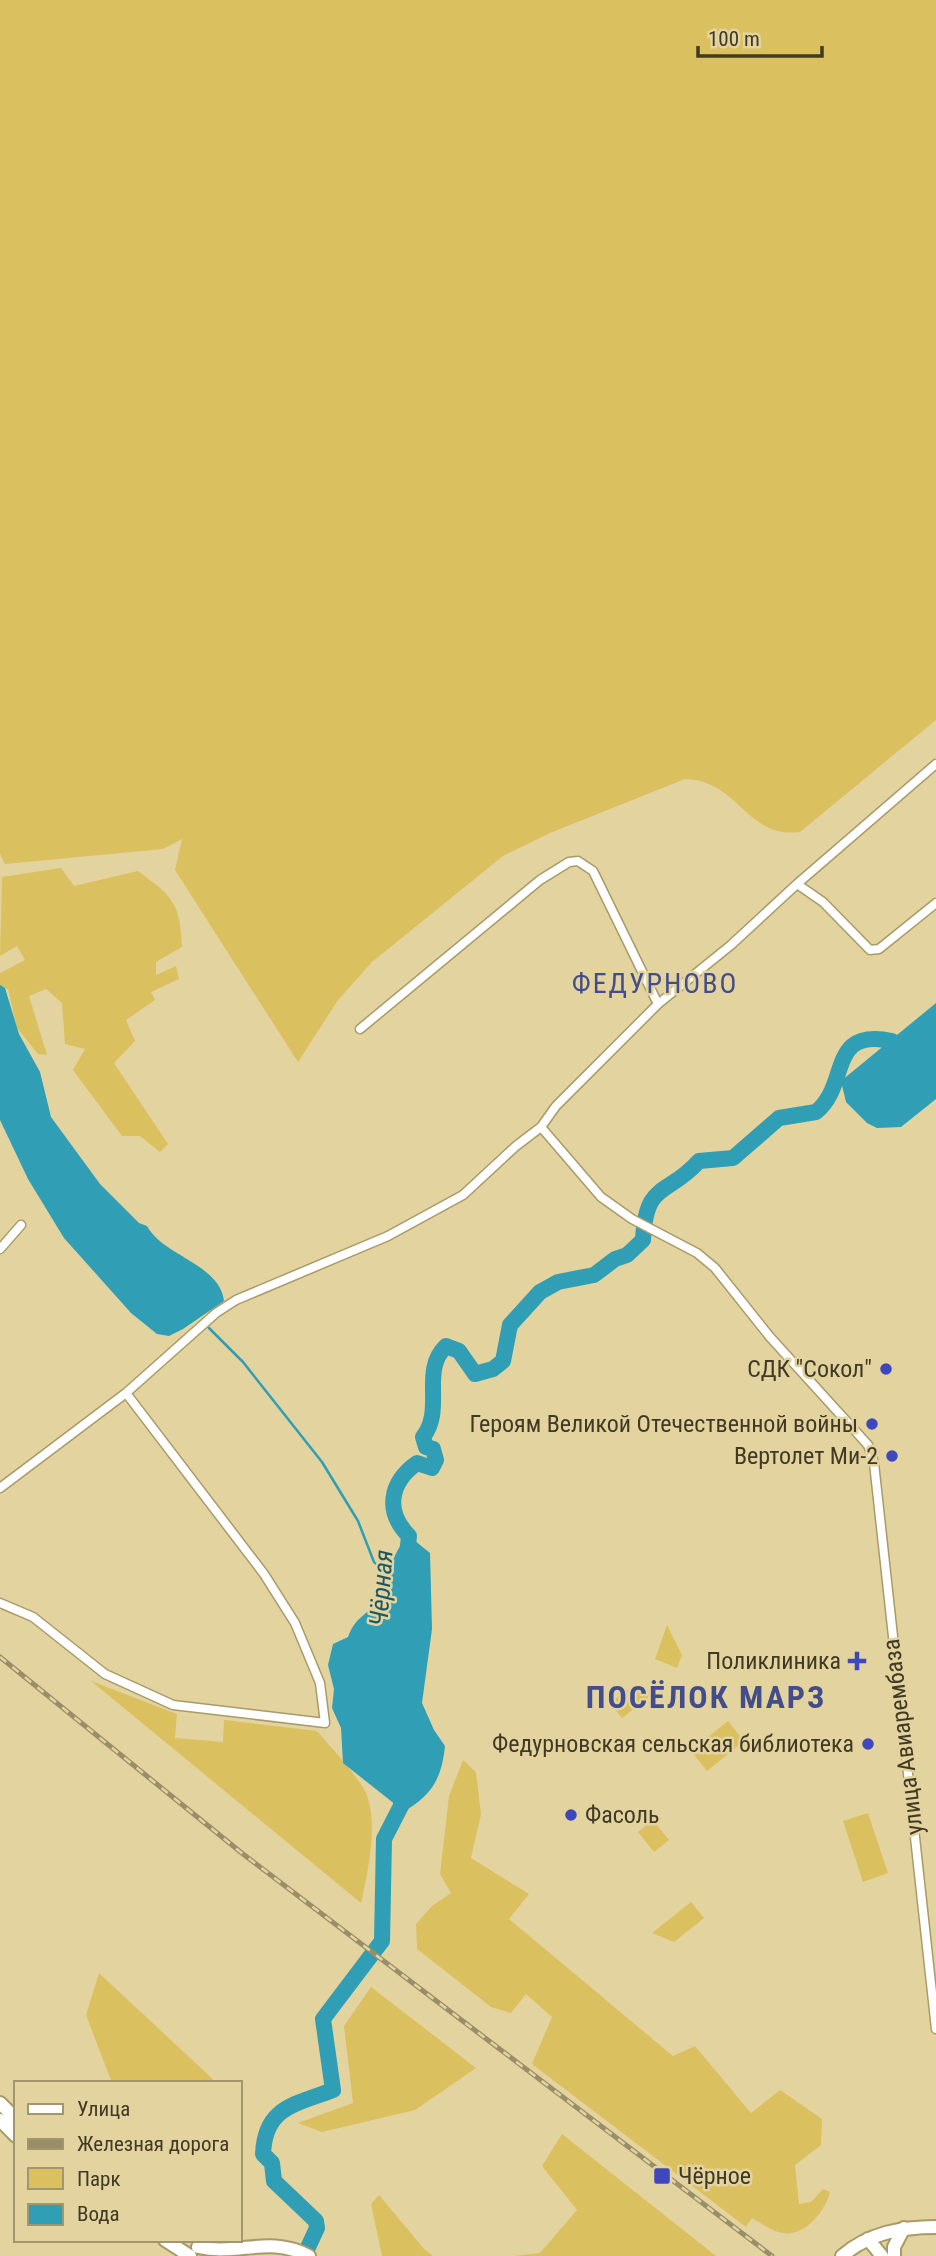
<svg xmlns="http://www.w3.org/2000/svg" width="936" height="2256" viewBox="0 0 936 2256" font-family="'Roboto Condensed',sans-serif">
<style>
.green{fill:#dbc05f}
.water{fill:#309eb4}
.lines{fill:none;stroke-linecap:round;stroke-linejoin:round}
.stream{stroke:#309eb4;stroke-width:2.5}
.river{stroke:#309eb4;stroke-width:16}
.street-casing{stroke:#a99a68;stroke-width:11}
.secondary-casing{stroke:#a99a68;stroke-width:16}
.street{stroke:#fff;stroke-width:8}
.secondary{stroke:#fff;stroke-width:12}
.rail-casing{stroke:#998e68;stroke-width:5}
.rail{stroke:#e3d39f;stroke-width:2.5;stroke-dasharray:8;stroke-linecap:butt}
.poi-dot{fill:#3e47bb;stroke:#e3d39f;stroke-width:2.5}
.labels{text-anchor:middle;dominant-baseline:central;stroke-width:5;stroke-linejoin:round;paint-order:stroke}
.poi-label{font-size:24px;fill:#403a25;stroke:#e3d39f;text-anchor:end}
.street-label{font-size:24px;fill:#403a25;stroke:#e3d39f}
.water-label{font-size:26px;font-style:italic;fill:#1d5864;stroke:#e3d39f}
.quarter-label{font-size:28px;letter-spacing:2px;fill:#424d89;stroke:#e3d39f}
.district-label{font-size:32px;font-weight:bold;letter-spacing:2px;fill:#424d89;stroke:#e3d39f}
</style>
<rect width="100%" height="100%" fill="#e3d39f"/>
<!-- green -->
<path class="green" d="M0 0H936V720L800 832C746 839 740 781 685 779L550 833 503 856 372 962 338 1000 298 1062 175 870 182 839 163 849 5 864 0 854Z
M61 868 74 886 138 871C173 897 180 902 182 947L156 962V975L176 966 179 979 151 992 155 1000 126 1020 135 1041 114 1063 168 1144 160 1152 140 1136H122L73 1070 85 1049 65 1044 62 1003 46 989 29 996 47 1055 38 1054 17 1028 8 989 0 986V973L25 960 17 946 0 956 2 877Z
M667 1625 682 1655 677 1668 655 1659Z
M91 1681 177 1714 175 1738 223 1742 224 1720 317 1731C332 1749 349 1766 362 1786 381 1814 368 1872 361 1903Z
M635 1684 655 1692 622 1718 610 1703Z
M728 1721 744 1741 707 1771 691 1751Z
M463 1760 476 1772 481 1814 471 1858 529 1894 509 1919 673 2056 695 2046 751 2113 780 2090 822 2119 821 2145 795 2165 799 2204 811 2202 823 2189 830 2192C826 2210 805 2237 783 2233 773 2232 761 2223 752 2218L746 2227 532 2064 552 2017 526 1994 511 2013 491 2007 417 1949 416 1924 432 1906 451 1893 440 1874 449 1796Z
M868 1813 888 1873 863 1882 843 1821Z
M653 1820 669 1840 654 1852 638 1832Z
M691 1902 704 1918 674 1942 652 1933Z
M99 1973 217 2083H112L86 2015Z
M371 1987 476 2068 415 2110 322 2132 298 2123 353 2103 344 2026Z
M562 2134 716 2256H513L540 2253 577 2210 542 2166Z
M379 2195 424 2249 433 2256H382L371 2204Z"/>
<!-- water -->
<path class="water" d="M0 985 5 988 19 1034 40 1072 51 1117 100 1184 139 1223 147 1226C163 1256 220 1264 224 1301L183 1329 169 1336 157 1334 131 1313 64 1238 28 1179 0 1120Z
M936 1003V1099L901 1127 877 1128 867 1123 846 1102 841 1081Z
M409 1536 430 1553 432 1629 422 1703 434 1730 445 1746C442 1775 434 1793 408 1809L396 1805 343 1763 341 1728 332 1708 334 1689 328 1665 333 1644 348 1637C356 1615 368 1616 378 1599 392 1576 389 1554 409 1536Z"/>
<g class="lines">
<!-- stream -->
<path class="stream" d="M209 1328 243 1362 322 1462 358 1521 374 1562 390 1579"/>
<!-- river -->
<path class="river" d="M407 1555 409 1536C385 1512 389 1483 417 1463L432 1468 436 1460 433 1449 426 1447 423 1437C445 1409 420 1371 446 1346L459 1351 475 1374 493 1369 503 1361 510 1325 540 1292 558 1282 594 1275 615 1259 627 1255 643 1240C646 1180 667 1197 699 1161L733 1158 779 1118 816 1112C850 1085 827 1027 892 1041
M304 2256 317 2228 316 2221 274 2181 272 2163 263 2154C265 2107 294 2105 333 2090L323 2019 382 1941 384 1839 401 1806V1787"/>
<!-- street casing -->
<g class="street-casing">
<path id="street" d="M797 884 823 902 870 950 879 949 936 903
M360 1029 540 880 569 862 578 861 593 871 658 1004
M541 1127 601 1197 632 1219 697 1253 715 1268 770 1337 868 1445 874 1463 936 2029
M0 1249 21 1225
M0 1488 126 1393 216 1313 236 1300 388 1236 463 1195 516 1146 541 1127 556 1106 658 1004 731 945 797 884 936 764
M0 1603 33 1617 105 1674 173 1705 325 1723 320 1683 295 1623 264 1574 126 1393"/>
</g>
<!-- secondary casing -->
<g class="secondary-casing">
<path id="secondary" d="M0 2103 16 2119
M0 2120 16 2136
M868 2239 882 2256
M165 2240 190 2256
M198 2247C240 2256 268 2235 309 2256
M842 2256C869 2233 901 2227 936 2227
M894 2256V2247L904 2228"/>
</g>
<!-- street -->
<use href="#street" class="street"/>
<!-- secondary -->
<use href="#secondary" class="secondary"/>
<!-- rail casing -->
<g class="rail-casing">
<path id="rail" d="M0 1657 243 1854 772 2256"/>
</g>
<!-- rail -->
<use href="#rail" class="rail"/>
</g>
<!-- markers -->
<g class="poi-dot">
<circle cx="886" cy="1369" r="7"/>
<circle cx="872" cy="1424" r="7"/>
<circle cx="892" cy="1456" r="7"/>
<path d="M853.5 1650.5h7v7h7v7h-7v7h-7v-7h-7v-7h7z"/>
<circle cx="868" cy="1744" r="7"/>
<circle cx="571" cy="1815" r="7"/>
<rect x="653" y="2167" width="18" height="18" rx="3.5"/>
</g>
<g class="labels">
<!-- poi labels -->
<g class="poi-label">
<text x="872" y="1369">СДК "Сокол"</text>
<text x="858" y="1424">Героям Великой Отечественной войны</text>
<text x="878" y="1456">Вертолет Ми-2</text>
<text x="841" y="1661">Поликлиника</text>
<text x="854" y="1744">Федурновская сельская библиотека</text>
<text x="585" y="1815" text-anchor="start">Фасоль</text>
<text x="678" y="2176" text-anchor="start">Чёрное</text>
</g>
<!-- street labels -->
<g class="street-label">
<text transform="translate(903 1737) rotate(-97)">улица Авиарембаза</text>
</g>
<!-- water labels -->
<g class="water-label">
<text transform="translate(381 1588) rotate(-86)">Чёрная</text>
</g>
<!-- quarter labels -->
<g class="quarter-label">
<text x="655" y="983">ФЕДУРНОВО</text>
</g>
<!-- district labels -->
<g class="district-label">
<text x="706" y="1697">ПОСЁЛОК МАРЗ</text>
</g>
</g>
<!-- legend -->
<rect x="14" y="2081" width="228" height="161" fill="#e3d39f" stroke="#a2966e" stroke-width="2"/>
<rect x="28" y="2104" width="35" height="10" fill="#ffffff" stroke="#a2966e" stroke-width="2"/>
<text x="77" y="2116" font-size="21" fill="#403a25">Улица</text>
<rect x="28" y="2139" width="35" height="10" fill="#998e68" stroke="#a2966e" stroke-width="2"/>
<text x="77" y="2151" font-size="21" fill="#403a25">Железная дорога</text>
<rect x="28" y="2168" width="35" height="21" fill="#dbc05f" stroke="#a2966e" stroke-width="2"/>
<text x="77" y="2186" font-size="21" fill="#403a25">Парк</text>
<rect x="28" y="2204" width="35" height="21" fill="#309eb4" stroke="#a2966e" stroke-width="2"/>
<text x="77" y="2221" font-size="21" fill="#403a25">Вода</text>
<!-- scale -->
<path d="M698 46v10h124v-10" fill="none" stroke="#403a25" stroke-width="3.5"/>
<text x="708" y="46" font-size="21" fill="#403a25" stroke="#e3d39f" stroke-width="5" paint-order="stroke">100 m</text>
</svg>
